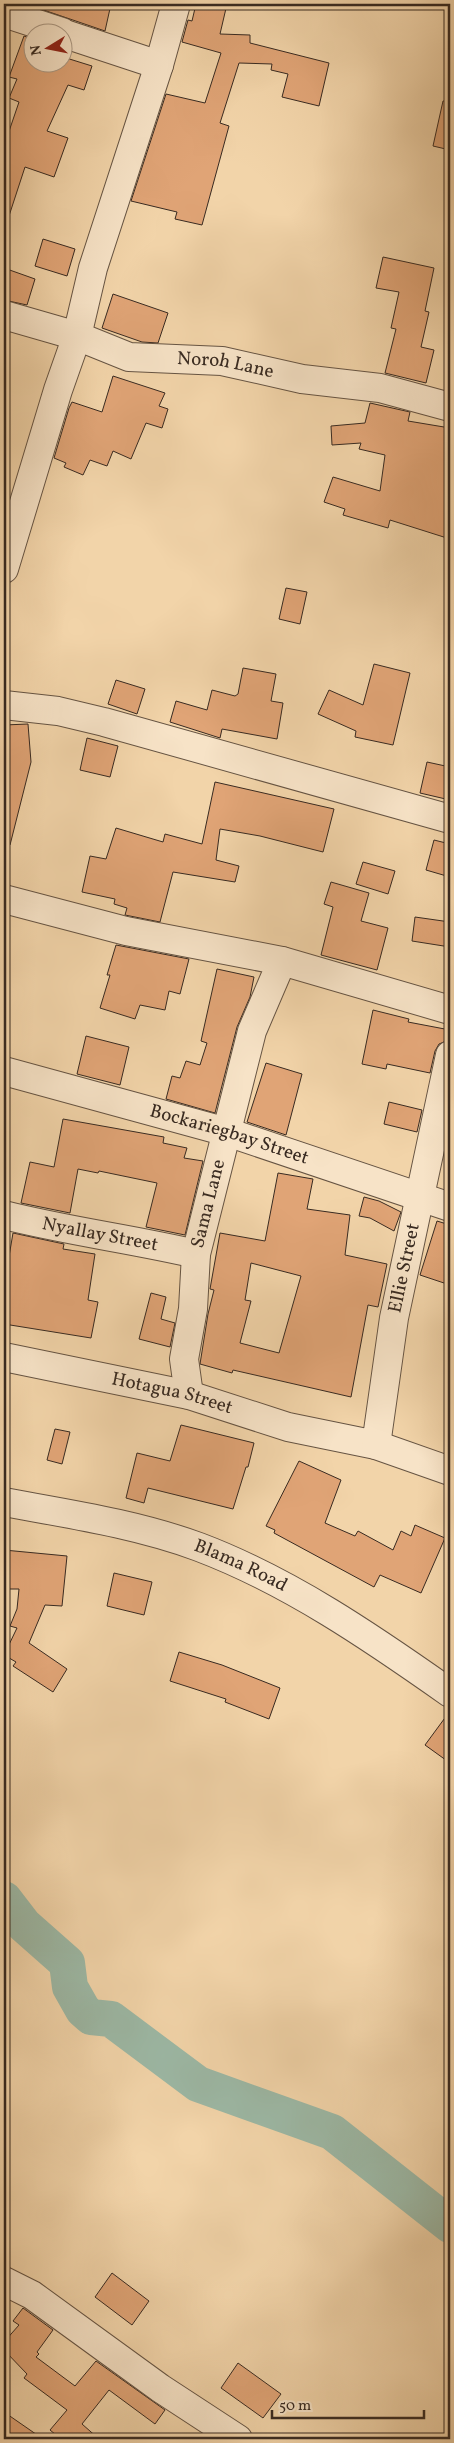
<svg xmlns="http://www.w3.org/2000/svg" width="454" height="2443" viewBox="0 0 454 2443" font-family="Vollkorn,serif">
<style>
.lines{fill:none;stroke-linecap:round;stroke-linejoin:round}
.river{stroke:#9cb8a5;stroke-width:36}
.building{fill:#e0a476;stroke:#382a21;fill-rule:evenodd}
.minor-casing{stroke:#665443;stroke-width:30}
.minor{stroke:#f7e3c7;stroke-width:28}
.labels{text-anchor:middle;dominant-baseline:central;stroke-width:4;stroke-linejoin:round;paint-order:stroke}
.street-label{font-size:19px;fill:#382a21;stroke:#f7e3c7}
</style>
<rect width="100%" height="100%" fill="#f2d4a9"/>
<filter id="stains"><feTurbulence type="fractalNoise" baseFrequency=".004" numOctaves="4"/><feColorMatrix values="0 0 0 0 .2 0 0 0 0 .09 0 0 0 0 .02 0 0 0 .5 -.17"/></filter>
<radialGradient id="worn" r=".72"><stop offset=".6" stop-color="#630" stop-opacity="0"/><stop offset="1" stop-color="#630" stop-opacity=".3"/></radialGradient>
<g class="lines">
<!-- river -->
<path class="river" d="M4 1899 24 1925 67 1963 70 1987 83 2010 91 2017 111 2019 198 2084 332 2132 450 2225"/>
</g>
<!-- building -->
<path class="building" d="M26 4H111L105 31Z
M196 4H227L220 34 250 35V43L329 63 319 106 282 97 288 74 271 70 272 64 239 63 220 123 229 126 202 225 175 219 177 212 131 201 166 94 205 103 221 53 182 42 188 20 192 21Z
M24 36 32 39V62H62L63 57 92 66 84 90 68 85 47 131 68 138 54 177 25 167 7 222H4V146L19 102 9 98 17 79 9 77Z
M443 101H450V150L433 146Z
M43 239 75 249 67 276 35 266Z
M383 257 434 268 425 311 429 312 421 347 434 350 426 383 385 373 396 329 391 328 399 292 376 288Z
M4 268 35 279 27 305 4 300Z
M113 294 168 313 158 343 142 342 102 328Z
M113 376 165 393 159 406 168 409 162 428 146 423 131 459 113 451 107 466 90 460 83 475 64 467 66 463 54 458 69 408 72 402 102 412Z
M370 403 410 412 408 421 450 428V539L390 520 388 528 343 515 345 509 324 502 333 477 380 491 385 455 359 449 361 443 332 445 331 426 365 423Z
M286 588 307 592 300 624 279 619Z
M374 664 410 673 393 745 355 737 356 731 318 714 329 690 363 705Z
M243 668 276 674 271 701 283 703 277 739 222 729 220 738 170 722 176 701 207 710 212 690 235 696 238 694Z
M116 680 145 689 137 714 108 704Z
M28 724 31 762 10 845 4 844V725Z
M87 738 118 746 110 777 80 770Z
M427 762 450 767V800L420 793Z
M215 782 334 809 323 852 260 836 220 829 216 860 239 866 235 882 173 872 160 922 125 915 127 908 114 904 115 899 82 892 90 856 106 859 116 828 163 842 165 834 202 844Z
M434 840 450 844V877L426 870Z
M363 862 395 871 388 894 356 884Z
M331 882 369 893 361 921 388 928 377 970 321 955 333 907 324 904Z
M415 917 450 922V947L412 941Z
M116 945 189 959 180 994 169 991 165 1010 140 1005 135 1019 100 1008 110 975H107Z
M217 969 254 977 250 997 237 1027 215 1113 166 1099 172 1076 180 1078 186 1061 200 1065 207 1043 201 1041Z
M373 1010 409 1019 408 1022 450 1030 449 1040 439 1044 435 1051 430 1073 387 1064 386 1069 362 1064Z
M86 1036 129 1047 120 1085 77 1074Z
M266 1063 302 1074 286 1135 247 1122Z
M389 1102 422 1110 417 1132 384 1124Z
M63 1119 164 1137 163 1143 187 1148 184 1158 203 1161 185 1235 146 1227 157 1183 99 1171 98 1173 78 1169 70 1213 21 1203 30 1162 54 1167Z
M278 1173 313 1179 307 1209 350 1215 345 1255 387 1264 378 1307 368 1305 351 1397 233 1370 232 1373 200 1364 208 1314 214 1290 210 1289 220 1233 265 1241ZM251 1263 301 1276 279 1353 240 1343 251 1301 245 1300Z
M364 1197 379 1201 401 1212 394 1231 370 1218 359 1216Z
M437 1221 450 1225V1285L420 1275Z
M13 1233 64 1244 63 1249 95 1254 88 1300 98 1302 91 1338 4 1324V1286Z
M151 1293 166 1297 161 1319 175 1323 170 1347 139 1339Z
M181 1425 254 1443 248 1467H246L233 1509 148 1488 144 1503 126 1498 137 1453 170 1461Z
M55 1429 70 1432 62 1464 47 1460Z
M299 1461 341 1480 325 1523 355 1536 358 1531 393 1550 401 1531 411 1536 415 1525 445 1538 421 1593 380 1575 374 1587 274 1533 275 1530 266 1526Z
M4 1550 67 1556 62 1606 45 1605 29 1643 67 1669 53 1692 13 1666 16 1662 4 1655 17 1628 10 1626 17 1609 19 1589H4Z
M114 1573 152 1582 144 1615 107 1606Z
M179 1652 222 1665 280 1688 269 1719 225 1702 226 1699 170 1681Z
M450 1711V1763L425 1745Z
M112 2273 149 2301 132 2325 95 2297Z
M23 2308 53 2330 37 2352 39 2354 36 2357 75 2386 96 2361 165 2410 155 2424 109 2390 82 2424 99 2439H61L50 2430 67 2410 24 2378 27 2374 4 2350V2342L19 2325 13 2321Z
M238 2363 281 2394 263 2418 221 2388Z
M4 2412 43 2439H4Z"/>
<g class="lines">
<!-- minor casing -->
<g class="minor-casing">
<g id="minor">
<path d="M4 13 62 32"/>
<path d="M62 33 159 65"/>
<path id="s1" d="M4 315 77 336 129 357 222 361 302 379 380 388 450 407"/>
<path d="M4 569 58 390 77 336 93 268 159 65 176 4"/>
<path d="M4 705 58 711 104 722 450 819"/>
<path d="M4 899 126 931 282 961 450 1010"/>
<path id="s2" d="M4 1071 227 1132 450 1207"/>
<path id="s3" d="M4 1215C67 1231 132 1239 196 1254"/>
<path id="s4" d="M4 1357 189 1395 288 1427 376 1445 394 1318 450 1055"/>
<path id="s5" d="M189 1395 184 1359 193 1309 196 1254 252 1031 282 961"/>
<path d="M376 1445 450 1471"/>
<path id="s6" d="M4 1502C69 1514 137 1524 199 1547 289 1581 372 1638 450 1693"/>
<path d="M4 2281 32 2295 160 2388 238 2439"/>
</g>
</g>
<!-- minor -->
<use href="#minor" class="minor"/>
</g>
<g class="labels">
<!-- street labels -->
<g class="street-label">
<text stroke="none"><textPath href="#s1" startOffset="229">Noroh Lane</textPath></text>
<text stroke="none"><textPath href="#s2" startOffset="234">Bockariegbay Street</textPath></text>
<text stroke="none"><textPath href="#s5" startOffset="194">Sama Lane</textPath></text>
<text stroke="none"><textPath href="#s3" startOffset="98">Nyallay Street</textPath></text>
<text stroke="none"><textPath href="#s4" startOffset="562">Ellie Street</textPath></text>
<text stroke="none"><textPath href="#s4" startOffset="172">Hotagua Street</textPath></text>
<text stroke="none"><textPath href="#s6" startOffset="246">Blama Road</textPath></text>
</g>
</g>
<!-- margin -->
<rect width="454" height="2443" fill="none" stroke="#f2d4a9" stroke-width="20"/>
<rect x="5" y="5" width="444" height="2433" fill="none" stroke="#382a21" stroke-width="2.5"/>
<rect x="10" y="10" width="434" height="2423" fill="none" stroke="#382a21"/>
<!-- north arrow -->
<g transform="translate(48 48) rotate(260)"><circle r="24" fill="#f7e3c7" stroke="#ab9985"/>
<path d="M0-4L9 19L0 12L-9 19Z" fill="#8f2418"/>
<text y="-8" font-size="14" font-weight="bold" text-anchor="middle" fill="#382a21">N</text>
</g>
<!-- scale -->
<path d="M272 2410v8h152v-8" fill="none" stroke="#382a21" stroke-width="2.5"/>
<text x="279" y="2410" font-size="15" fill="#382a21" stroke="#f7e3c7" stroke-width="4" paint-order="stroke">50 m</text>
<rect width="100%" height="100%" filter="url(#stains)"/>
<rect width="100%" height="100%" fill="url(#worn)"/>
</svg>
